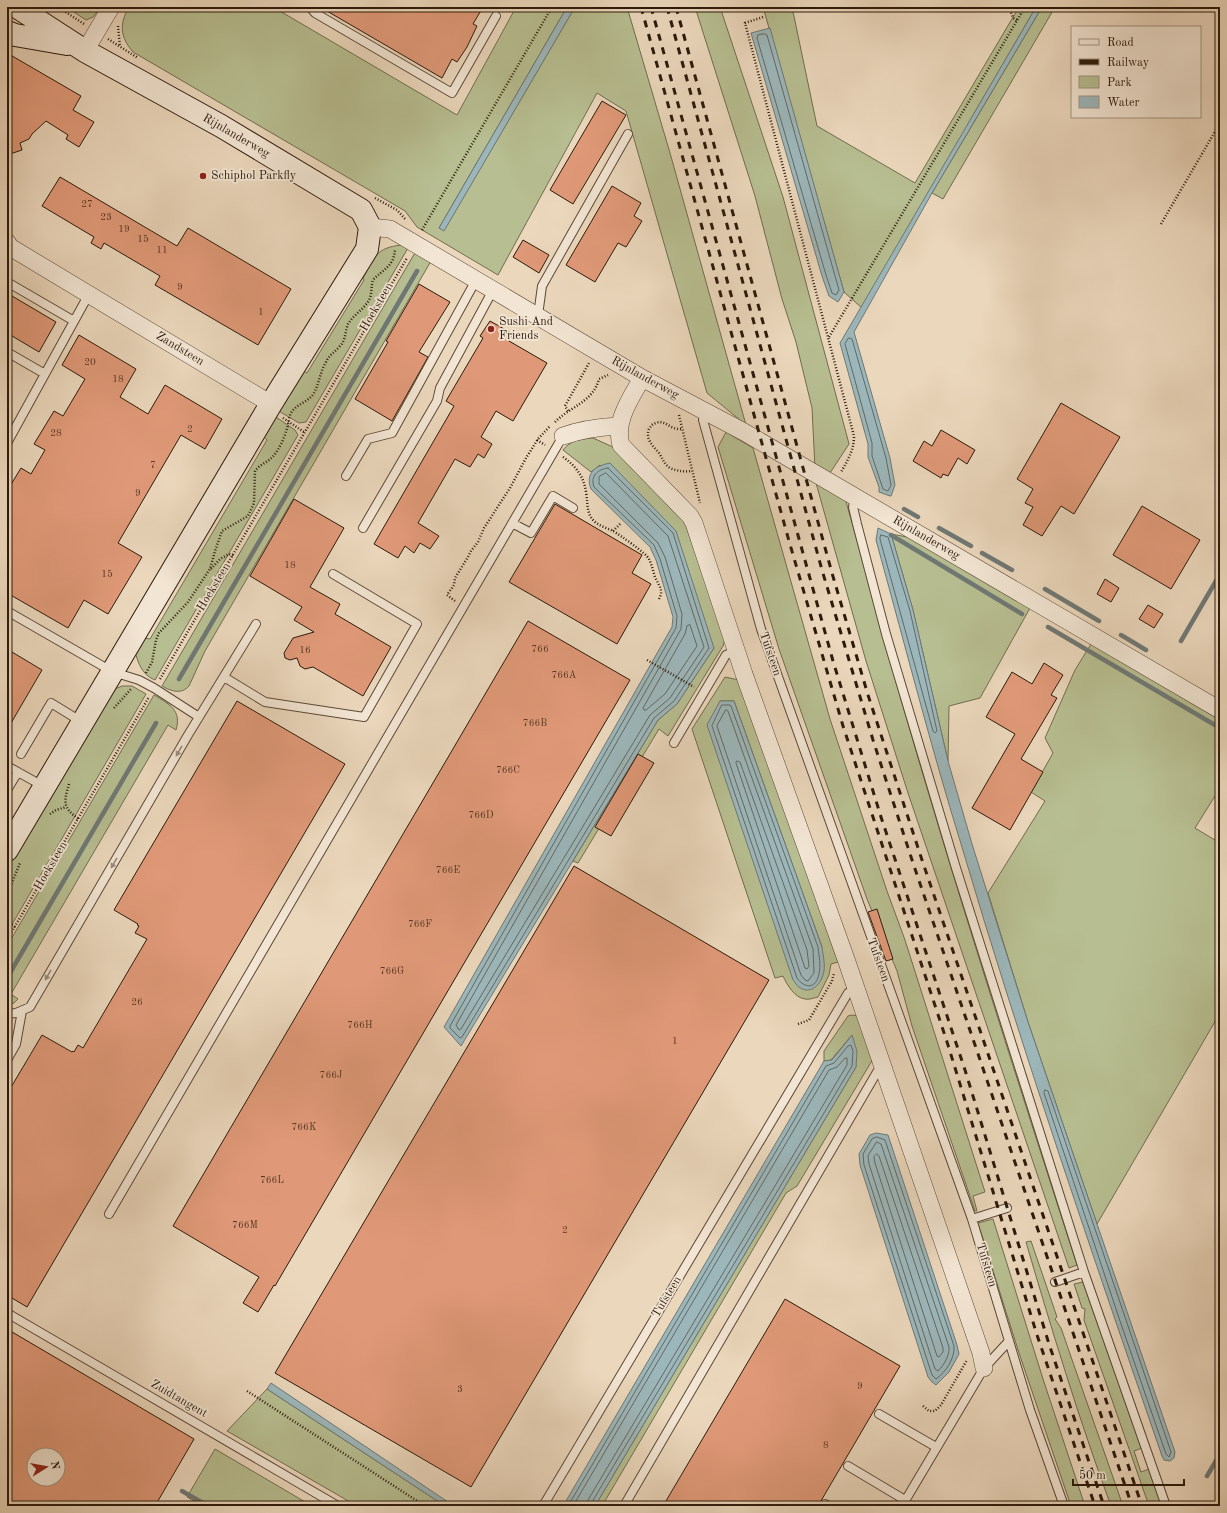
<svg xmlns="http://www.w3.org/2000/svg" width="1227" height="1513" viewBox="0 0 1227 1513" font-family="'Old Standard TT',serif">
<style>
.green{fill:#b7be91;stroke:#726c4e;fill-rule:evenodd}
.water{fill:#9cb7bb;stroke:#6f7875}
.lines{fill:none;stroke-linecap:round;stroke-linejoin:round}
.shore{stroke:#646863;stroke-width:1}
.stream{stroke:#6f7875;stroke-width:4.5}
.building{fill:#e09978;stroke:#2c1a0b;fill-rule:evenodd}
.lane-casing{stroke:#5c4937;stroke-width:10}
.street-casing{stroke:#5c4937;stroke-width:18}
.secondary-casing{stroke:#2c1a0b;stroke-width:24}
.path{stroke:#2c1a0b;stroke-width:2.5;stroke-dasharray:1 2;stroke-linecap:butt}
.lane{stroke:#f2e5d3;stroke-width:8}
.street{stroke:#f2e5d3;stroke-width:17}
.secondary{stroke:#f2e5d3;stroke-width:22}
.rail{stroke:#2c1a0b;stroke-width:3;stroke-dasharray:7 7;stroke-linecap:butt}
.oneway{fill:#998a79}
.poi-dot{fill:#8f2418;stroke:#f2e5d3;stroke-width:1.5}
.labels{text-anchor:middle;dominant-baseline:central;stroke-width:3.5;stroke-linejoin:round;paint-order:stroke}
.number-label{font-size:10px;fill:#593a26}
.street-label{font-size:12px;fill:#2c1a0b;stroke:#f2e5d3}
.poi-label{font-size:12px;fill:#2c1a0b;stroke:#f2e5d3;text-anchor:start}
</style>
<rect width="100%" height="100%" fill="#ebd7bc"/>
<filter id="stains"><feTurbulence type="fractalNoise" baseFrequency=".005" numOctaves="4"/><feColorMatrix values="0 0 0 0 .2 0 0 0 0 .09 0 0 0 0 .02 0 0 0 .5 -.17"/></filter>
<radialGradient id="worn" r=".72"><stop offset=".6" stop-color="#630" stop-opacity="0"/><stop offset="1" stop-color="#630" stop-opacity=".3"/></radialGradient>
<!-- green -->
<path class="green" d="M66 7H101L93 17 86 20Z
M129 7H273L457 115 515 9 513 7H567L439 228 444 230 575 7H627L670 153 746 425 707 393 626 111 597 93 498 275 417 227 405 211 400 208 133 52C120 37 119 24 129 7Z
M695 7H720L783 197 849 444 828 476 815 468 812 408 796 342 782 299 755 196Z
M763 7H792L817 126 915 183 1019 7H1036L862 308 844 292Z
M1042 7H1055L943 199 932 193Z
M401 245 408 248 306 422 299 423 277 410 301 370 307 373 364 280 363 278C374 257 376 248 401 245Z
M416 251 431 261 205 651 189 686C181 695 171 691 162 686Z
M273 415 295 430 298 435 155 680C142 675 138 663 135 651L144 638 150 639 267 440 262 435Z
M726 432 753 448 830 719 887 891 905 940 985 1192 973 1196 977 1211H975L912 1026 897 971 867 899 779 649 718 447Z
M593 438 613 447 681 517 686 526 725 639 723 646 668 736 659 729 578 863 573 861 658 720 677 704 714 648 600 465 591 472 563 450C570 440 582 439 593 438Z
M816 483 845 498C864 564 881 630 900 696 955 887 1016 1076 1077 1265L1069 1268 908 793 866 661Z
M891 534 913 538 1030 608 980 698 949 706 948 761 913 610Z
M1091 644 1220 720V788L1195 828 1220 843V1013L1097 1224 1028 1022 988 893 1045 801 1031 792 1053 753 1045 738 1075 670Z
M725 677 739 680 838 962 831 964 829 975 818 997C813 998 809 1000 805 999 795 998 787 985 783 976L775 978 692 729ZM720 701H734L822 947Z
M122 686H132L146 694 7 933V869L112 690Z
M154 695C169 704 182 710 176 730L168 725 11 994 18 999 14 1003 7 1005V946Z
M852 1015 858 1016 873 1059 797 1186 786 1193 602 1506H595L856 1067 852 1035 831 1060 824 1061V1051L848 1016Z
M993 1219 1043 1379 1085 1506H1071L1019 1353 978 1223Z
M1031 1241 1057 1317 1055 1319 1061 1328 1123 1506H1111C1079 1419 1052 1331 1026 1242Z
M1083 1282 1142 1448 1134 1451 1141 1472 1149 1469 1162 1506H1149L1084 1320 1085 1309 1082 1308 1074 1284Z
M267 1389 445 1506H357L227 1431Z
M215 1449 312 1506H202L187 1497Z"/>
<!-- water -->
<path class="water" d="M567 7H575L444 231 439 228Z
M1036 7H1042L932 193 854 332 890 458 895 485 891 496H890L879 492V487L868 457V444L840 343Z
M770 28 844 292 838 302 829 296 822 276 751 33Z
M610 463 676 531 714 648 677 704 658 720 461 1046 444 1027 672 627 673 617 656 560 650 547 591 489C585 473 595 466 610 463Z
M878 528 891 534 913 610 948 761 972 844 1028 1022 1175 1452 1174 1458 1170 1461 1164 1460 1162 1456C1092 1253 1022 1050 961 844 931 747 906 649 879 551L876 540Z
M720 701H734L822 947C823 956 826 967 823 975 820 986 809 995 799 987 797 986 795 982 793 980L707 725Z
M852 1035 857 1051 856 1067 595 1506H563L824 1061 832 1060Z
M876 1133 888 1135 957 1345 959 1354 949 1372 936 1385 932 1382 928 1377 860 1165 859 1154 870 1135Z
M271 1383 454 1506H445L267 1389Z"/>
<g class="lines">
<!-- shore -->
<path class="shore" d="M765 34 767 35 839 290 836 295 832 293 826 275 757 38 758 35Z
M849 338 852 339 886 458 891 485 888 491 883 489 872 456V443L845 344Z
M608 468 673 533 709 648 674 701 654 718 462 1037 460 1038 450 1028V1026L676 628 677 616 660 559 654 545 594 487C590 476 598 469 608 468Z
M606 473 668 536 704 647 670 698 650 715 461 1029 459 1030 456 1025 681 629 682 614 665 557 658 543 599 484V477Z
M881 535 888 537 910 611 937 731 935 733 933 731 883 550 880 539Z
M690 625 697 646 665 694 646 710H644L643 708 685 634 687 626Z
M722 705H730L731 706 818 947C819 956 821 965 819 974 816 989 805 989 797 978L712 726Z
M726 710 728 711 813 949 814 973 808 981 805 980 801 975 717 726Z
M737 761 740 762 807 950 809 966 807 969 805 968 736 763Z
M1045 1090 1048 1091 1171 1452 1169 1457 1166 1454 1120 1321 1044 1093Z
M877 1137 885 1140 954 1346C955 1358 946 1372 936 1379L932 1375 864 1165 863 1154 872 1139Z
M877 1142 881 1144 949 1347C950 1355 944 1365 938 1371L935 1369 869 1164 868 1156Z
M877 1154 879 1156 943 1348V1352L939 1357 937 1356 875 1163 874 1157Z
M568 1506 826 1066 834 1063 848 1046 851 1045 853 1051 852 1066 592 1502V1506
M573 1506 829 1070 837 1067 845 1058H847V1065L588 1500 586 1506"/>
<!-- stream -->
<path class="stream" d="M904 509 918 517
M939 528 971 546
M891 535 1022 614
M982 553 1012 570
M1045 589 1099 621
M1048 627 1220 728
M1121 635 1146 650
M1181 641 1220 574
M179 679 417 271
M7 978 156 723
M1207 1476 1220 1454
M182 1491 208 1506"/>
</g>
<!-- building -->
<path class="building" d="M320 7H483L473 24 477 26 467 47 457 62 452 59 442 78Z
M7 53 81 96 73 110 94 122 79 147 66 139 68 135 46 121 32 134 29 139 20 143 22 150 7 155Z
M602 101 626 115 573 204 550 190Z
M60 177 177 246 188 228 291 289 258 345 155 285 160 276 104 243 101 249 91 243 94 237 42 206Z
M612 186 641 203 634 216 642 221 626 247 618 243 595 282 566 265Z
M523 240 549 255 539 273 513 257Z
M419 284 450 302 419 352 428 357 392 421 355 399 388 342 386 341Z
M7 293 56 322 39 352 7 333Z
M490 321 513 334 509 341 547 363 513 421 496 411 481 437 492 444 484 458 478 454 470 467 455 459 418 523 439 536 430 549 420 543 414 553 405 546 398 558 374 544 454 406 446 401 483 338 480 336Z
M79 335 136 369 120 397 148 414 165 385 222 419 205 449 181 435 118 543 142 557 108 614 84 600 68 628 7 593V491L21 468 31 474 45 450 34 444 54 411 63 416 85 379 62 365Z
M1061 403 1120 437 1074 514 1061 506 1042 536 1023 525 1033 507 1025 503 1033 489 1017 479Z
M941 430 975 450 967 464 958 458 948 476 943 474 941 478 913 461 924 441 932 446Z
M294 499 344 528 310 587 340 604 335 614 391 647 363 696 313 667 305 669 300 666 297 658 290 660 285 658 284 653 293 638 314 632 294 620 302 607 250 576Z
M555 504 642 555 632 573 651 584 617 644 509 582Z
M1142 506 1200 540 1171 589 1113 555Z
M1105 579 1119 588 1111 602 1097 594Z
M1148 605 1163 614 1154 628 1139 619Z
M528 621 630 680 275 1286 274 1285 258 1312 243 1303 259 1277 173 1226Z
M7 649 42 670 7 730Z
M1044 663 1063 675 1051 695 1057 698 1021 759 1043 772 1010 830 972 808 1015 734 986 717 1012 672 1032 684Z
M237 701 345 764 27 1307 7 1295V1094L42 1035 72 1052 73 1051 74 1052 78 1045 83 1048 147 939 135 933 139 926 137 925 138 924 114 910Z
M638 754 654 763 611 836 595 827Z
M574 866 769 980 471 1487 275 1373Z
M877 909 893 959 886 961 868 912Z
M785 1299 900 1366 818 1506H663Z
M7 1329 194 1439 155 1506H7ZM34 1455H58V1479H34Z"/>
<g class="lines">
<!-- lane casing -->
<g class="lane-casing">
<path id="lane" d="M310 7 315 13 452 93 496 16
M7 282 74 321
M536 315 539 308 542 286 628 134
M7 352 45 374
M710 414 703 420 761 629 972 1219 1030 1410 1064 1506
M7 443 89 294
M346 476 368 439 392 433 476 280
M855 497 853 507 857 524 886 634 956 868 1084 1272 1166 1506
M512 523 531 533 553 496 573 508
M363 528 437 401 440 388 493 290
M7 611 113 672 139 680 154 688 199 717
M224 677 265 702 364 717 417 624 333 574
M674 743 726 655 737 651
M21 754 51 703 82 722
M7 766 43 786
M7 790 18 772
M7 1014 16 1013 30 1007 188 735 256 624
M7 1060 16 1044 22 1011
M109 1214 563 436
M972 1219 1007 1208
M1055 1282 1084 1272
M7 1313 338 1506
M879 1414 936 1447
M848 1466 905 1500
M825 1504 829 1506
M543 1506 848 993 856 990
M624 1506 877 1072 884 1069
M902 1506 984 1368 1009 1341"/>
</g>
<!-- street casing -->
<g class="street-casing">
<path id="street" d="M85 51 111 7
M370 227 390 229 642 378 744 432 1220 710
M7 242 10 247 271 404
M642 378C631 398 614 421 621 445L690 516 694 523 744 674 847 962 981 1353 984 1368
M563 436C582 429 600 427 619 426"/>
</g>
<!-- secondary casing -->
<g class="secondary-casing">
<path id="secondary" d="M7 32 15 35 67 44
M7 850 271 404 367 249 370 227 361 210 221 126 85 51 17 7"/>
</g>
<!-- path -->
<path class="path" d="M58 7 84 24
M1009 7 1013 18 1017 20
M763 17 745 23 854 436C854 450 848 460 841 472
M118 26 120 47
M108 39 138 58
M375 198 397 210 406 220
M1161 224 1220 123
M422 230 552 7
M829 337 1025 7
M568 411 565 406 589 363
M679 415 700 503
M283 418 304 432
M555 422C571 406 593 402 599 379L608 375
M681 429C670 430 665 419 656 423 652 424 651 426 649 429 645 439 653 446 659 453 663 459 664 464 670 468 677 471 684 472 692 471
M537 440 545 445
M563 457C576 466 584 477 586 492 588 503 586 513 594 521 599 526 607 528 613 531 620 535 647 554 649 559 652 565 653 571 655 577 659 586 664 590 659 599
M613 531 621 523
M211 569 220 559 229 554 233 556
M455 601 447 595 454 585 455 578 468 557 471 551 478 542 484 528 510 488 526 458 538 439 550 426
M647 660 694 687
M146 673 152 662 156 640 159 633 188 602 210 569 215 551 222 531 248 516 254 503 255 471C260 464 269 462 274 455 279 449 284 439 286 431 289 425 288 419 291 413 296 404 309 402 314 393 319 384 320 372 326 362 329 355 335 352 340 346 346 340 345 331 348 324 354 314 365 309 370 298 372 292 371 286 373 280 383 269 394 267 395 249
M160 679 407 258
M114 708 132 688
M69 784C64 801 62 808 79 819
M50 814 56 810 66 807
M7 895 20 863
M7 921 15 927
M7 940 149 697
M798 1024 809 1020 832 981 834 973
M247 1391 425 1506
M923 1406 929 1411H935L941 1405 967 1360"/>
<!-- lane -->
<use href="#lane" class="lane"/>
<!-- street -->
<use href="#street" class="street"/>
<!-- secondary -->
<use href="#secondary" class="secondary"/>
<!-- rail -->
<path class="rail" d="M641 7 789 541 843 726 948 1045 1037 1335 1095 1506
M651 7 833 661 881 817 965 1070 1049 1344 1104 1506
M667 7 822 570 873 740 913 863 1132 1506
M676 7 832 573 868 695 922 860 1142 1506"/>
</g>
<!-- one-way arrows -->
<defs><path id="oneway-solid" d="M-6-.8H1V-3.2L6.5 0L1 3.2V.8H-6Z"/></defs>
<g class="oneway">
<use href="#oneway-solid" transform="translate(179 751) rotate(120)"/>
<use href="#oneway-solid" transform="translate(114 863) rotate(120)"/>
<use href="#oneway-solid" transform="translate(48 975) rotate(120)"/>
</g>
<!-- markers -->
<g class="poi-dot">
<circle cx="203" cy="176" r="4"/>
<circle cx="491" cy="329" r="4"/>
</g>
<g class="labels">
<!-- number labels -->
<g class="number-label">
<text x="87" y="204">27</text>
<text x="106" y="217">23</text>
<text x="124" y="229">19</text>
<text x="143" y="239">15</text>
<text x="162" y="250">11</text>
<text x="180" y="287">9</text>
<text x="261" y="312">1</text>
<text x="90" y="362">20</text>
<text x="118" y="379">18</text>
<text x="190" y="429">2</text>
<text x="56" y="433">28</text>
<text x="153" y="465">7</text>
<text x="138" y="493">9</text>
<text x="290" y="565">18</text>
<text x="107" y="574">15</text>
<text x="540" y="649">766</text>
<text x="305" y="650">16</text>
<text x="564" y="675">766A</text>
<text x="535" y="723">766B</text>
<text x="508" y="770">766C</text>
<text x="481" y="815">766D</text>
<text x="448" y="870">766E</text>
<text x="420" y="924">766F</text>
<text x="392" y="971">766G</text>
<text x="137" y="1002">26</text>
<text x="360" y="1025">766H</text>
<text x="675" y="1041">1</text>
<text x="331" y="1075">766J</text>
<text x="304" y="1127">766K</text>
<text x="272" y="1180">766L</text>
<text x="245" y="1225">766M</text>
<text x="565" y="1230">2</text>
<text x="860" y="1386">9</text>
<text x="460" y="1389">3</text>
<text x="826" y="1445">8</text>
</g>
<!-- street labels -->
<g class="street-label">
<text transform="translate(236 136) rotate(30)">Rijnlanderweg</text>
<text transform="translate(377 307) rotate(-60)">Hoeksteen</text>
<text transform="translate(180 349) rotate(31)">Zandsteen</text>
<text transform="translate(645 378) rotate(29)">Rijnlanderweg</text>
<text transform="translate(926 538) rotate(30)">Rijnlanderweg</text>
<text transform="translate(214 587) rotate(-59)">Hoeksteen</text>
<text transform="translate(770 654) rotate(71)">Tufsteen</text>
<text transform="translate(51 866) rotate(-60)">Hoeksteen</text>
<text transform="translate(878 960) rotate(70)">Tufsteen</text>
<text transform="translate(986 1265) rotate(73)">Tufsteen</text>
<text transform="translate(667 1297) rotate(-59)">Tufsteen</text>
<text transform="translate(179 1399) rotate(30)">Zuidtangent</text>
</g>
<!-- poi labels -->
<g class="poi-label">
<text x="211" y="176">Schiphol Parkfly</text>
<text x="499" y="322">Sushi And<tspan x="499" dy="14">Friends</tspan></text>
</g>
</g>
<!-- margin -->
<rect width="1227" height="1513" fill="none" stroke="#ebd7bc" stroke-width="24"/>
<rect x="8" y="8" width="1211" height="1497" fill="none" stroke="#2c1a0b" stroke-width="2"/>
<rect x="12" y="12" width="1203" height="1489" fill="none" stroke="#2c1a0b"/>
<!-- legend -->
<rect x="1071" y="26" width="130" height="92" fill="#f2e5d3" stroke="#a39483"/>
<rect x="1079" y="39" width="20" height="6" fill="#f2e5d3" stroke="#a39483"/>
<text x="1107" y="46" font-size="12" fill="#2c1a0b">Road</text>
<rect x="1079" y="59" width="20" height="6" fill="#2c1a0b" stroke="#a39483"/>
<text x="1107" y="66" font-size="12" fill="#2c1a0b">Railway</text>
<rect x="1079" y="76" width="20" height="12" fill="#b7be91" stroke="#a39483"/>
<text x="1107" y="86" font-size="12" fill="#2c1a0b">Park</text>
<rect x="1079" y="96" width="20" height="12" fill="#9cb7bb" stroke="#a39483"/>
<text x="1107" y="106" font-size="12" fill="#2c1a0b">Water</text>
<!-- north arrow -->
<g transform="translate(46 1467) rotate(79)"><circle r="19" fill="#f2e5d3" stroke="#a39483"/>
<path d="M0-3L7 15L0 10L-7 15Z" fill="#8f2418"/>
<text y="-6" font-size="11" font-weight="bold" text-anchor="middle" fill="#2c1a0b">N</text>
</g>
<!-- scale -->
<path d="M1073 1479v6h111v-6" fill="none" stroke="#2c1a0b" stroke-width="2"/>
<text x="1079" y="1479" font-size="12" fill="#2c1a0b" stroke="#f2e5d3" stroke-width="3" paint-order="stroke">50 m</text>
<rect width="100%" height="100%" filter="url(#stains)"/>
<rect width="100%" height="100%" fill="url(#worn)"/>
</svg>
